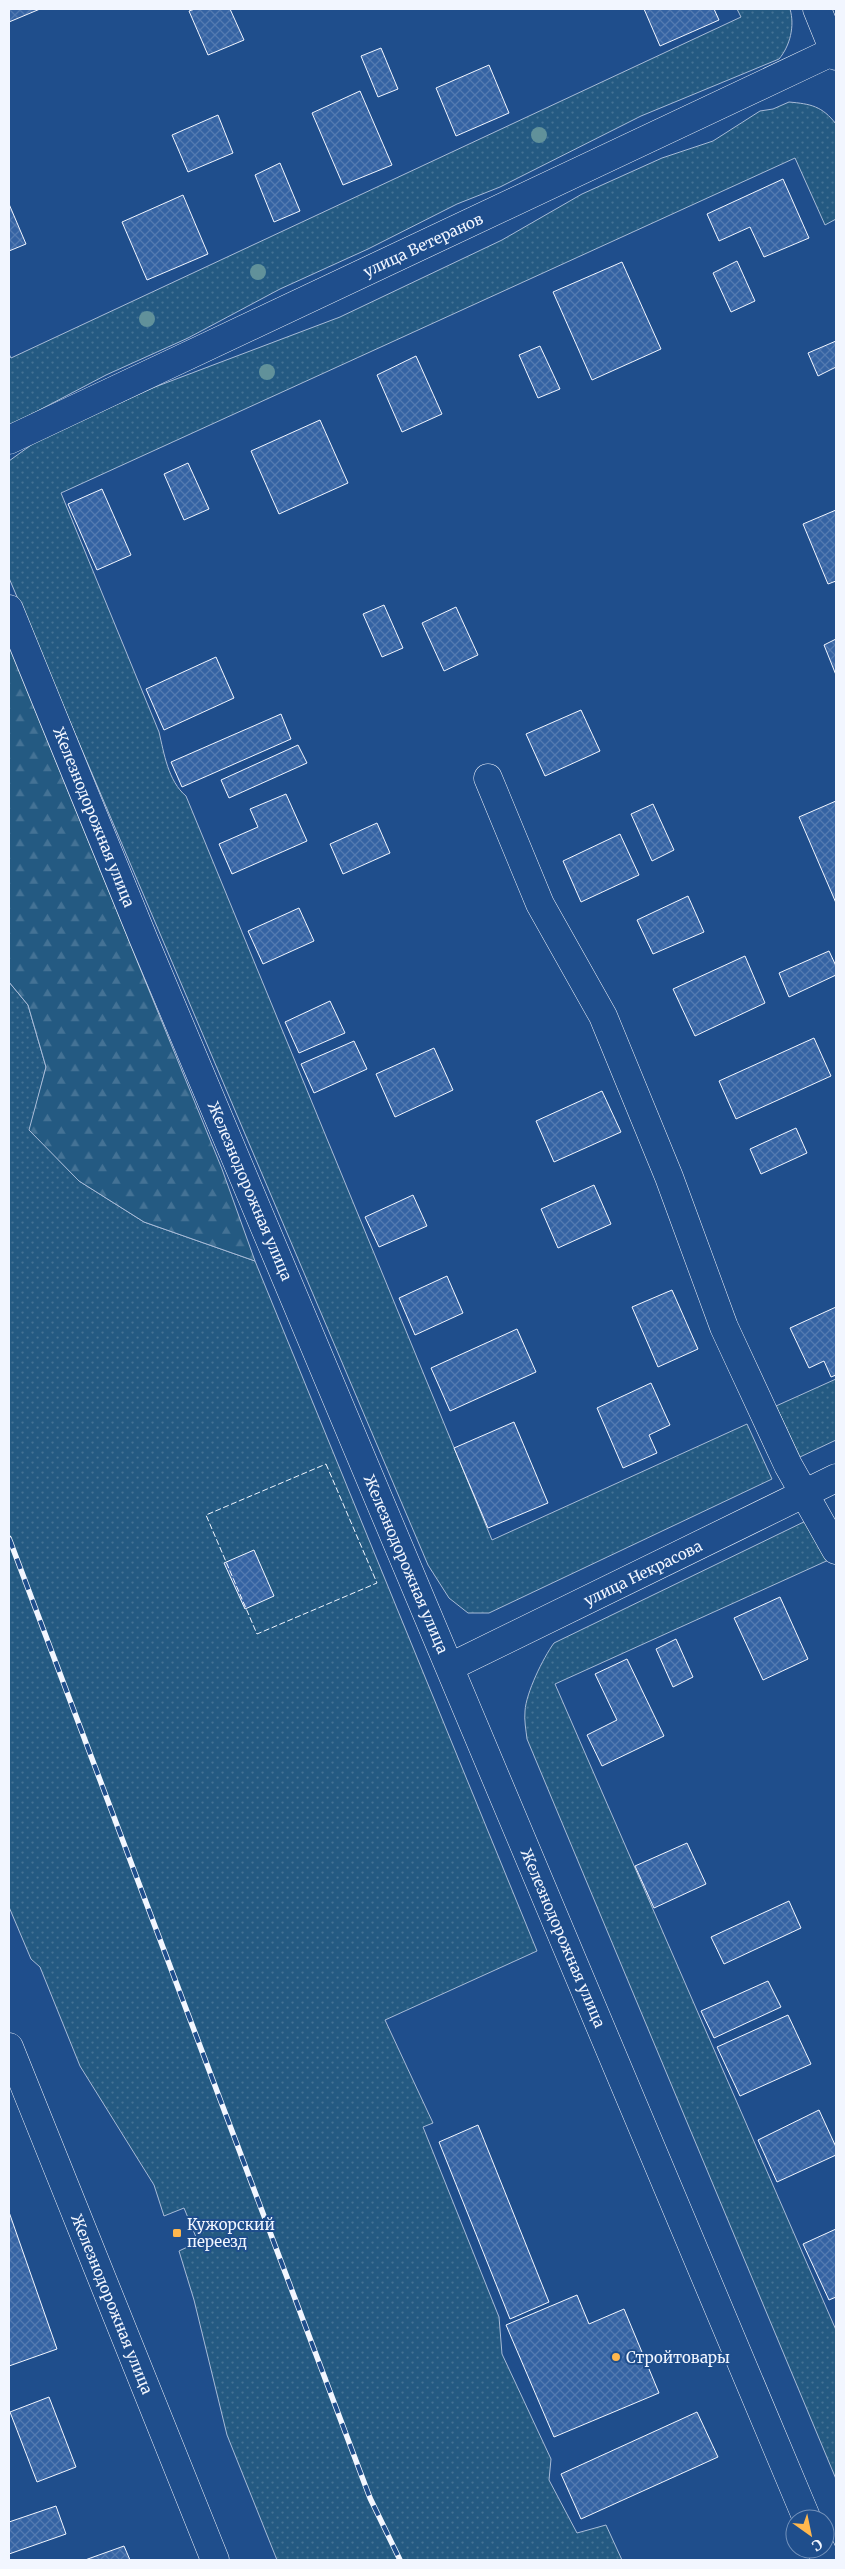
<svg xmlns="http://www.w3.org/2000/svg" width="845" height="2569" viewBox="0 0 845 2569" font-family="Merriweather,serif">
<style>
.green{fill:url(#green-dots);stroke:#a8bbd7}
.forest{fill:url(#forest-firs);stroke:#a8bbd7}
.building{fill:url(#building-cross-hatch);stroke:#f2f6ff}
.lines{fill:none;stroke-linecap:round;stroke-linejoin:round}
.minor-casing{stroke:#f2f6ff;stroke-width:29}
.major-casing{stroke:#f2f6ff;stroke-width:29}
.minor{stroke:#1f4e8c;stroke-width:28}
.major{stroke:#1f4e8c;stroke-width:28}
.rail-casing{stroke:#f2f6ff;stroke-width:5.5}
.rail{stroke:#1f4e8c;stroke-width:4;stroke-dasharray:11;stroke-linecap:butt}
.fence{stroke:#f2f6ff;stroke-width:1;stroke-dasharray:6 2.5;stroke-linecap:butt}
.tree{fill:#61919a}
.poi-dot{fill:#ffb74d;stroke:#1f4e8c;stroke-width:2}
.labels{text-anchor:middle;dominant-baseline:central;stroke-width:4;stroke-linejoin:round;paint-order:stroke}
.street-label{font-size:15px;fill:#f2f6ff;stroke:#1f4e8c}
.poi-label{font-size:15px;fill:#f2f6ff;stroke:#1f4e8c;text-anchor:start}
</style>
<defs>
<pattern id="green-dots" width="8" height="8" patternUnits="userSpaceOnUse" patternTransform="scale(1.25)"><rect width="8" height="8" fill="#245a82"/><path d="M2 2h.1M6 6h.1" fill="none" stroke="#447295" stroke-width="1.8" stroke-linecap="round"/></pattern>
<pattern id="forest-firs" width="22" height="20" patternUnits="userSpaceOnUse" patternTransform="scale(1.25)"><rect width="22" height="20" fill="#245a82"/><path d="M5 1l3.5 6h-7zM16 11l3.5 6h-7z" fill="#447295"/></pattern>
<pattern id="building-cross-hatch" width="8" height="8" patternUnits="userSpaceOnUse" patternTransform="scale(1.25)"><rect width="8" height="8" fill="#3563a3"/><path d="M0 0l8 8M0 8l8-8" fill="none" stroke="#537ab1"/></pattern>
</defs>
<rect width="100%" height="100%" fill="#1f4e8c"/>
<!-- green -->
<path class="green" d="M737 9H790C795 26 790 46 779 59L641 116 500 187 457 204 368 249 280 289 188 338 106 375 9 426V354L11 358 741 17Z
M789 102C811 104 822 106 836 124V219L825 225 795 158 61 493 159 732C164 753 168 781 186 796L492 1540 747 1424 772 1479 489 1613H468L449 1598 428 1565 9 578V461L38 440 155 387 340 317 502 240 582 194 662 158 713 141 760 111 773 109Z
M9 982 28 1005 46 1067 30 1130 79 1181 144 1222 255 1261 537 1951 385 2020 433 2123 423 2127 499 2317 502 2354 551 2459 549 2480 577 2533 606 2525 622 2560H277L227 2435 194 2300 179 2251 198 2242 184 2208 164 2216 154 2185 80 2066 40 1967 31 1959 9 1907Z
M836 1379V1440L800 1457 776 1406Z
M814 1517 833 1558 555 1684 836 2330V2479L527 1739C526 1730 524 1720 525 1711 526 1693 543 1658 554 1643Z"/>
<!-- forest -->
<path class="forest" d="M9 647 222 1169 255 1261 144 1222 79 1181 29 1130 46 1067 28 1005 9 982Z"/>
<!-- building -->
<path class="building" d="M9 9H40L9 22Z
M195 9H230L244 40 208 55 189 11Z
M644 9H714L719 20 660 46Z
M381 48 398 89 378 97 361 56Z
M489 65 509 113 456 136 436 88Z
M360 91 392 165 343 185 312 113Z
M218 115 233 153 188 172 172 135Z
M280 163 300 211 274 222 255 175Z
M783 179 809 238 764 257 750 227 719 241 707 214Z
M183 195 208 254 147 280 122 222Z
M9 204 26 244 9 251Z
M737 261 755 301 731 312 713 273Z
M622 262 661 349 592 380 553 292Z
M836 341V367L818 376 808 353Z
M540 346 560 389 538 398 519 355Z
M416 356 442 414 402 432 377 375Z
M320 420 348 483 279 514 251 451Z
M188 463 209 509 184 520 164 474Z
M102 489 131 555 97 570 68 504Z
M836 510V581L828 584 803 524Z
M384 605 403 648 382 657 363 614Z
M456 607 478 655 444 671 422 623Z
M836 639V675L824 645Z
M216 657 234 698 164 730 146 689Z
M581 710 600 751 545 776 526 734Z
M281 714 291 739 182 787 171 762Z
M298 745 307 763 229 798 221 780Z
M286 794 307 841 232 874 219 844 258 827 250 809Z
M836 801V903L799 817Z
M653 804 674 850 652 861 631 814Z
M377 823 390 853 343 874 330 844Z
M620 834 639 875 581 902 563 861Z
M688 896 704 932 653 954 637 920Z
M299 908 314 941 263 964 248 931Z
M829 951 836 966V975L789 997 779 973Z
M745 956 765 1003 695 1036 673 989Z
M330 1001 345 1033 299 1053 285 1022Z
M814 1038 831 1076 736 1119 719 1081Z
M354 1041 367 1069 314 1093 301 1064Z
M434 1048 453 1090 395 1117 376 1074Z
M602 1091 621 1132 554 1162 536 1121Z
M796 1128 807 1153 761 1174 750 1149Z
M594 1185 611 1224 558 1248 541 1209Z
M413 1195 427 1226 379 1247 365 1217Z
M447 1276 463 1313 415 1335 399 1298Z
M672 1290 698 1349 658 1367 632 1307Z
M836 1307V1375L831 1377 824 1361 809 1368 790 1328Z
M517 1329 536 1372 450 1411 431 1368Z
M651 1383 670 1425 649 1435 657 1453 623 1468 597 1408Z
M514 1422 548 1503 488 1528 454 1448Z
M254 1550 274 1596 245 1609 224 1563Z
M780 1597 808 1659 763 1680 734 1618Z
M676 1639 693 1677 673 1687 656 1649Z
M627 1659 664 1736 602 1766 587 1735 617 1720 595 1674Z
M687 1843 706 1884 654 1908 635 1866Z
M789 1901 801 1928 724 1964 711 1937Z
M768 1981 781 2007 714 2038 701 2011Z
M788 2015 811 2064 740 2096 717 2047Z
M819 2110 836 2147V2155L777 2182 758 2140Z
M478 2125 549 2302 510 2319 439 2142Z
M9 2212 57 2349 9 2366Z
M836 2229V2297L829 2300 803 2244Z
M577 2295 589 2324 624 2309 659 2393 554 2437 506 2325Z
M49 2397 76 2467 37 2482 10 2412Z
M697 2412 718 2457 581 2519 561 2474Z
M56 2506 66 2534 9 2554V2522Z
M124 2546 130 2560H85Z"/>
<g class="lines">
<!-- minor casing -->
<g class="minor-casing">
<path id="minor" d="M817 9 836 56
M9 440 836 50
M9 609 144 940 807 2519
M488 778 540 904 603 1016 669 1177 724 1327 788 1465 836 1550
M450 1667 836 1478
M821 2549 826 2560"/>
</g>
<!-- major casing -->
<g class="major-casing">
<path id="major" d="M9 2047 215 2560"/>
</g>
<!-- minor -->
<use href="#minor" class="minor"/>
<!-- major -->
<use href="#major" class="major"/>
<!-- rail casing -->
<g class="rail-casing">
<path id="rail" d="M9 1538 370 2498 400 2560"/>
</g>
<!-- rail -->
<use href="#rail" class="rail"/>
<!-- fence -->
<path class="fence" d="M326 1464 377 1583 257 1634 206 1515Z"/>
</g>
<!-- trees -->
<g class="tree">
<circle cx="539" cy="135" r="8"/>
<circle cx="258" cy="272" r="8"/>
<circle cx="147" cy="319" r="8"/>
<circle cx="267" cy="372" r="8"/>
</g>
<!-- markers -->
<g class="poi-dot">
<rect x="172" y="2228" width="10" height="10" rx="2.5"/>
<circle cx="616" cy="2357" r="5"/>
</g>
<g class="labels">
<!-- street labels -->
<g class="street-label">
<text transform="translate(423 245) rotate(-25)">улица Ветеранов</text>
<text transform="translate(94 817) rotate(68)">Железнодорожная улица</text>
<text transform="translate(250 1191) rotate(67)">Железнодорожная улица</text>
<text transform="translate(406 1564) rotate(67)">Железнодорожная улица</text>
<text transform="translate(643 1573) rotate(-26)">улица Некрасова</text>
<text transform="translate(563 1938) rotate(67)">Железнодорожная улица</text>
<text transform="translate(112 2304) rotate(68)">Железнодорожная улица</text>
</g>
<!-- poi labels -->
<g class="poi-label">
<text x="187" y="2224">Кужорский<tspan x="187" dy="17">переезд</tspan></text>
<text x="626" y="2357">Стройтовары</text>
</g>
</g>
<!-- border -->
<rect width="845" height="2569" fill="none" stroke="#f2f6ff" stroke-width="20"/>
<!-- north arrow -->
<g transform="translate(810 2534) rotate(147)"><circle r="24" fill="#1f4e8c" stroke="#7391ba"/>
<path d="M0-4L9 19L0 12L-9 19Z" fill="#ffb74d"/>
<text y="-8" font-size="14" font-weight="bold" text-anchor="middle" fill="#f2f6ff">С</text>
</g>
</svg>
